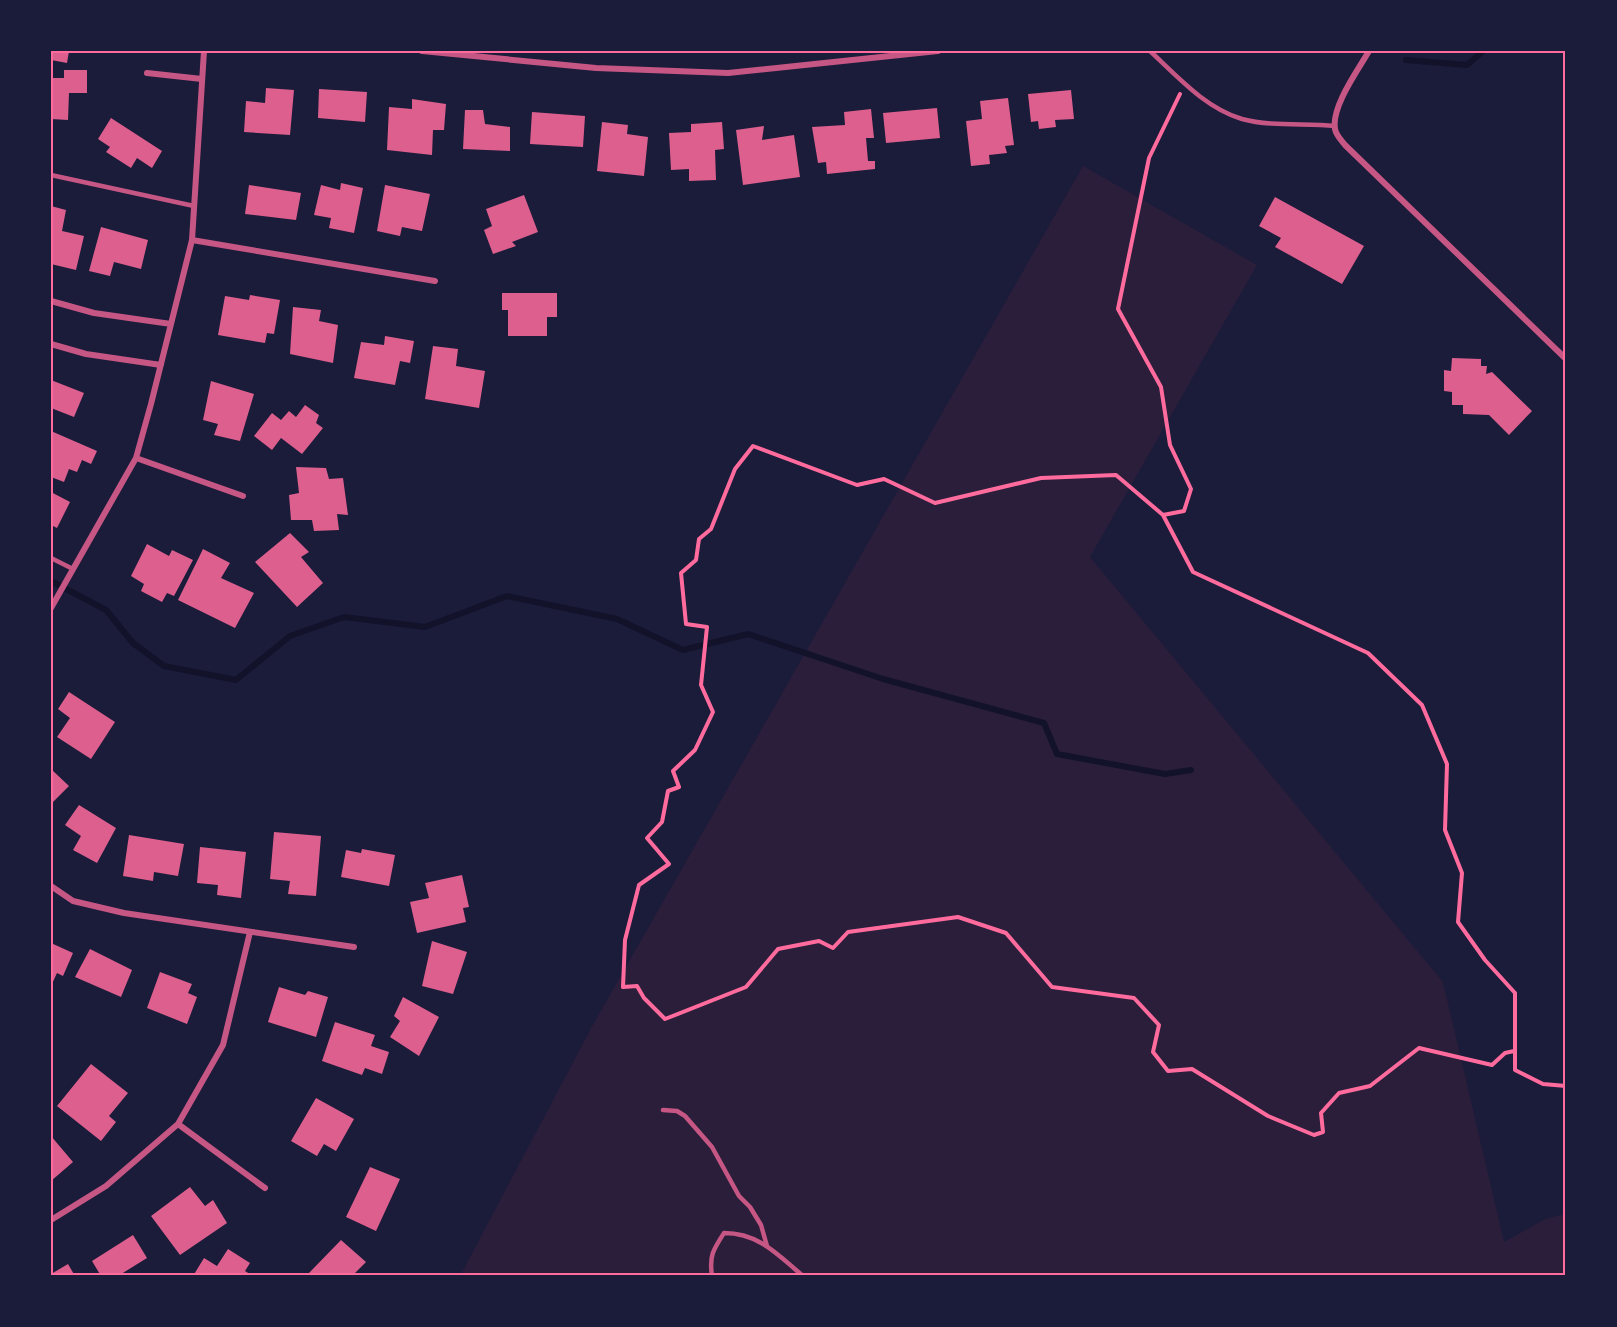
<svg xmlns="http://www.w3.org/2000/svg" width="1617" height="1327" viewBox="0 0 1617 1327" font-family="Quicksand,sans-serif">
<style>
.green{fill:#2a1e3b}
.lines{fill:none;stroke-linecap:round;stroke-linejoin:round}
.stream{stroke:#12122b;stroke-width:6}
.building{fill:#dd5f8e}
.path{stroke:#ff6b9d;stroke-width:4}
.service{stroke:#c65784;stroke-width:4.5}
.minor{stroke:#c65784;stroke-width:6}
.neatline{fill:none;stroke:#ff6b9d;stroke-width:2}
</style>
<rect width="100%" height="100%" fill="#1b1b3a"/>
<!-- green -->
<path class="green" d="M1083 166 1257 265 1090 557 1443 982 1504 1242 1545 1219 1566 1214V1276H460L595 1021Z"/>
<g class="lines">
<!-- stream -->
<path class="stream" d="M1406 60 1467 65 1483 51
M51 581 106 610 133 643 164 666 236 680 290 636 344 617 425 627 507 596 617 619 683 650 748 634 883 679 1044 723 1057 754 1165 774 1191 770"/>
</g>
<!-- building -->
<path class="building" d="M51 51H69L67 63 51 60Z
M64 70H87V93H69L68 120 51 119V78H64Z
M266 88 294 90 290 135 244 132 246 101 265 103Z
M319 89 367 92 365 122 318 118Z
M1071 90 1074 119 1055 120 1056 127 1039 129 1038 121 1031 122 1028 94Z
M1008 98 1014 145 1005 146 1007 153 989 155 990 164 971 166 966 121 982 119 980 101Z
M412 99 446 104 444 130H433L432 155 387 150 389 107 412 109Z
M937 108 940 138 886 143 883 113Z
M871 109 874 138H866L868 161H875V169L827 174 826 162 818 163 812 127 845 125 844 112Z
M465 110H483L485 124 510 127V151L463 149Z
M532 112 585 116 583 147 530 144Z
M111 118 162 151 152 168 137 158 131 168 106 152 110 147 98 139Z
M602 122 628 125 627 134 648 137 644 176 597 171Z
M722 122 724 149 715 150 716 180 689 181V169L671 170 669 133 691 132V124Z
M764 126 762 140 794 135 800 177 743 185 736 130Z
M341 183 363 188 354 233 329 228 331 218 314 215 321 185 340 190Z
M249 185 301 193 296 220 245 214Z
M385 185 430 194 422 231 402 227 400 236 377 231Z
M524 195 538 232 512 242 516 246 493 254 484 230 492 226 486 209Z
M1275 197 1364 246 1342 284 1275 247 1281 238 1259 226Z
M51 206 66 210 62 231 84 236 76 270 51 264Z
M101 227 148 240 141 269 114 262 110 276 89 271Z
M502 293H557V317H547V336H508V310H502Z
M250 295 280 300 274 334 267 333 265 343 218 335 225 296 249 300Z
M293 307 321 310 319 321 338 325 333 363 290 354Z
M385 336 414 341 410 363 400 361 395 385 354 378 361 342 384 345Z
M433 346 458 349 456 366 485 371 479 408 425 399Z
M1452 358 1481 359V366H1487L1486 374 1492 372 1532 411 1509 435 1489 415 1463 414V405H1452V392L1444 391V370L1451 371Z
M51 380 84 393 74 417 51 408Z
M211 381 254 394 240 441 214 435 218 424 203 420Z
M305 405 319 415 316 423 323 428 302 454 281 438 272 450 254 436 272 413 281 420 289 411 296 417Z
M51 431 97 451 91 464 82 460 77 472 69 469 64 482 51 477Z
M296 467 326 468 329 479 343 478 348 515 337 514 339 530 314 531 312 520H291L289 495 299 493Z
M51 492 70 502 57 528 51 525Z
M290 533 309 552 301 557 323 583 297 607 255 562Z
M147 544 169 556 172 550 193 560 174 596 167 593 162 602 141 591 144 584 131 576Z
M203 549 230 563 221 578 254 593 235 628 178 600Z
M69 692 115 722 91 759 57 737 70 718 58 709Z
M51 769 69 786 51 804Z
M79 805 116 828 97 863 73 850 81 836 65 825Z
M274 832 321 836 316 896 288 894 290 881 270 879Z
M129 835 184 844 178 876 154 872 153 881 123 876Z
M200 847 246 852 241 898 217 895 218 885 197 883Z
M362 849 395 855 389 886 341 877 346 850 361 853Z
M462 875 469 907 463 908 466 922 417 933 410 902 429 898 425 883Z
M432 941 467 952 453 994 422 986Z
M51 943 73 953 63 976 57 973 51 986Z
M90 949 132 970 121 997 75 977Z
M160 972 192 984 188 993 197 997 187 1024 147 1008Z
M279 987 305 995 308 991 328 997 316 1037 268 1022Z
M403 997 439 1017 419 1056 390 1037 400 1021 394 1016Z
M335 1022 375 1035 371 1046 389 1052 382 1074 365 1068 362 1075 322 1061Z
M91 1064 128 1093 109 1116 116 1122 101 1141 57 1106Z
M316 1098 354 1119 336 1151 324 1144 317 1156 291 1141Z
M51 1136 73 1162 51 1181Z
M370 1167 400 1179 376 1231 346 1217Z
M190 1187 205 1206 213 1200 227 1223 180 1255 151 1216Z
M133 1235 147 1258 118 1276H101L92 1261Z
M341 1240 366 1262 352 1276H312L309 1273Z
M228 1249 250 1263 245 1271 253 1276H193L204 1258 217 1266Z
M68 1264 75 1276H51V1274Z"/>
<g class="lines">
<!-- path -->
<path class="path" d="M1163 515 1184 511 1191 489 1170 445 1161 387 1118 309 1149 158 1180 94
M1514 1051 1505 1053 1492 1065 1419 1048 1370 1086 1339 1093 1321 1113 1323 1132 1314 1135 1268 1116 1192 1069 1168 1071 1153 1052 1159 1025 1134 998 1052 987 1006 933 958 917 848 932 833 948 819 941 778 949 746 987 665 1019 644 998 637 986 623 987 625 940 639 885 669 864 647 838 662 822 668 791 679 787 673 771 695 750 713 712 701 685 707 627 686 624 681 573 696 560 699 539 711 529 735 469 753 446 857 485 884 479 935 503 1041 478 1116 475 1163 515 1193 572 1368 653 1422 705 1447 764 1445 830 1462 873 1458 922 1485 960 1515 993V1070L1543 1084 1566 1086"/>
<!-- service -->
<path class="service" d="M1150 51C1177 76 1205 108 1242 119 1272 127 1304 123 1335 126
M51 175 194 206
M51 558 73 569
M663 1110 677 1111 685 1116 712 1147 739 1196 750 1207 761 1225 767 1246
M712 1276C709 1256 713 1250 724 1233 759 1233 778 1255 803 1276"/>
<!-- minor -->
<path class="minor" d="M422 51 596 68 728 73 938 51
M1369 51C1358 70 1331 107 1335 129 1336 135 1341 140 1345 145L1566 359
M147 73 202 79
M192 240 435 281
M51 301 94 313 171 324
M51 344 86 354 161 365
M136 458 243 496
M51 608 136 458 151 404 192 240 204 51
M51 886 73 901 124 913 354 947
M178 1124 265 1188
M51 1220 106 1186 178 1124 223 1045 250 932"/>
</g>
<!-- border -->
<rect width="1617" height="1327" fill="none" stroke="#1b1b3a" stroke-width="105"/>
<rect x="52" y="52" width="1512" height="1222" class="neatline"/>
</svg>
